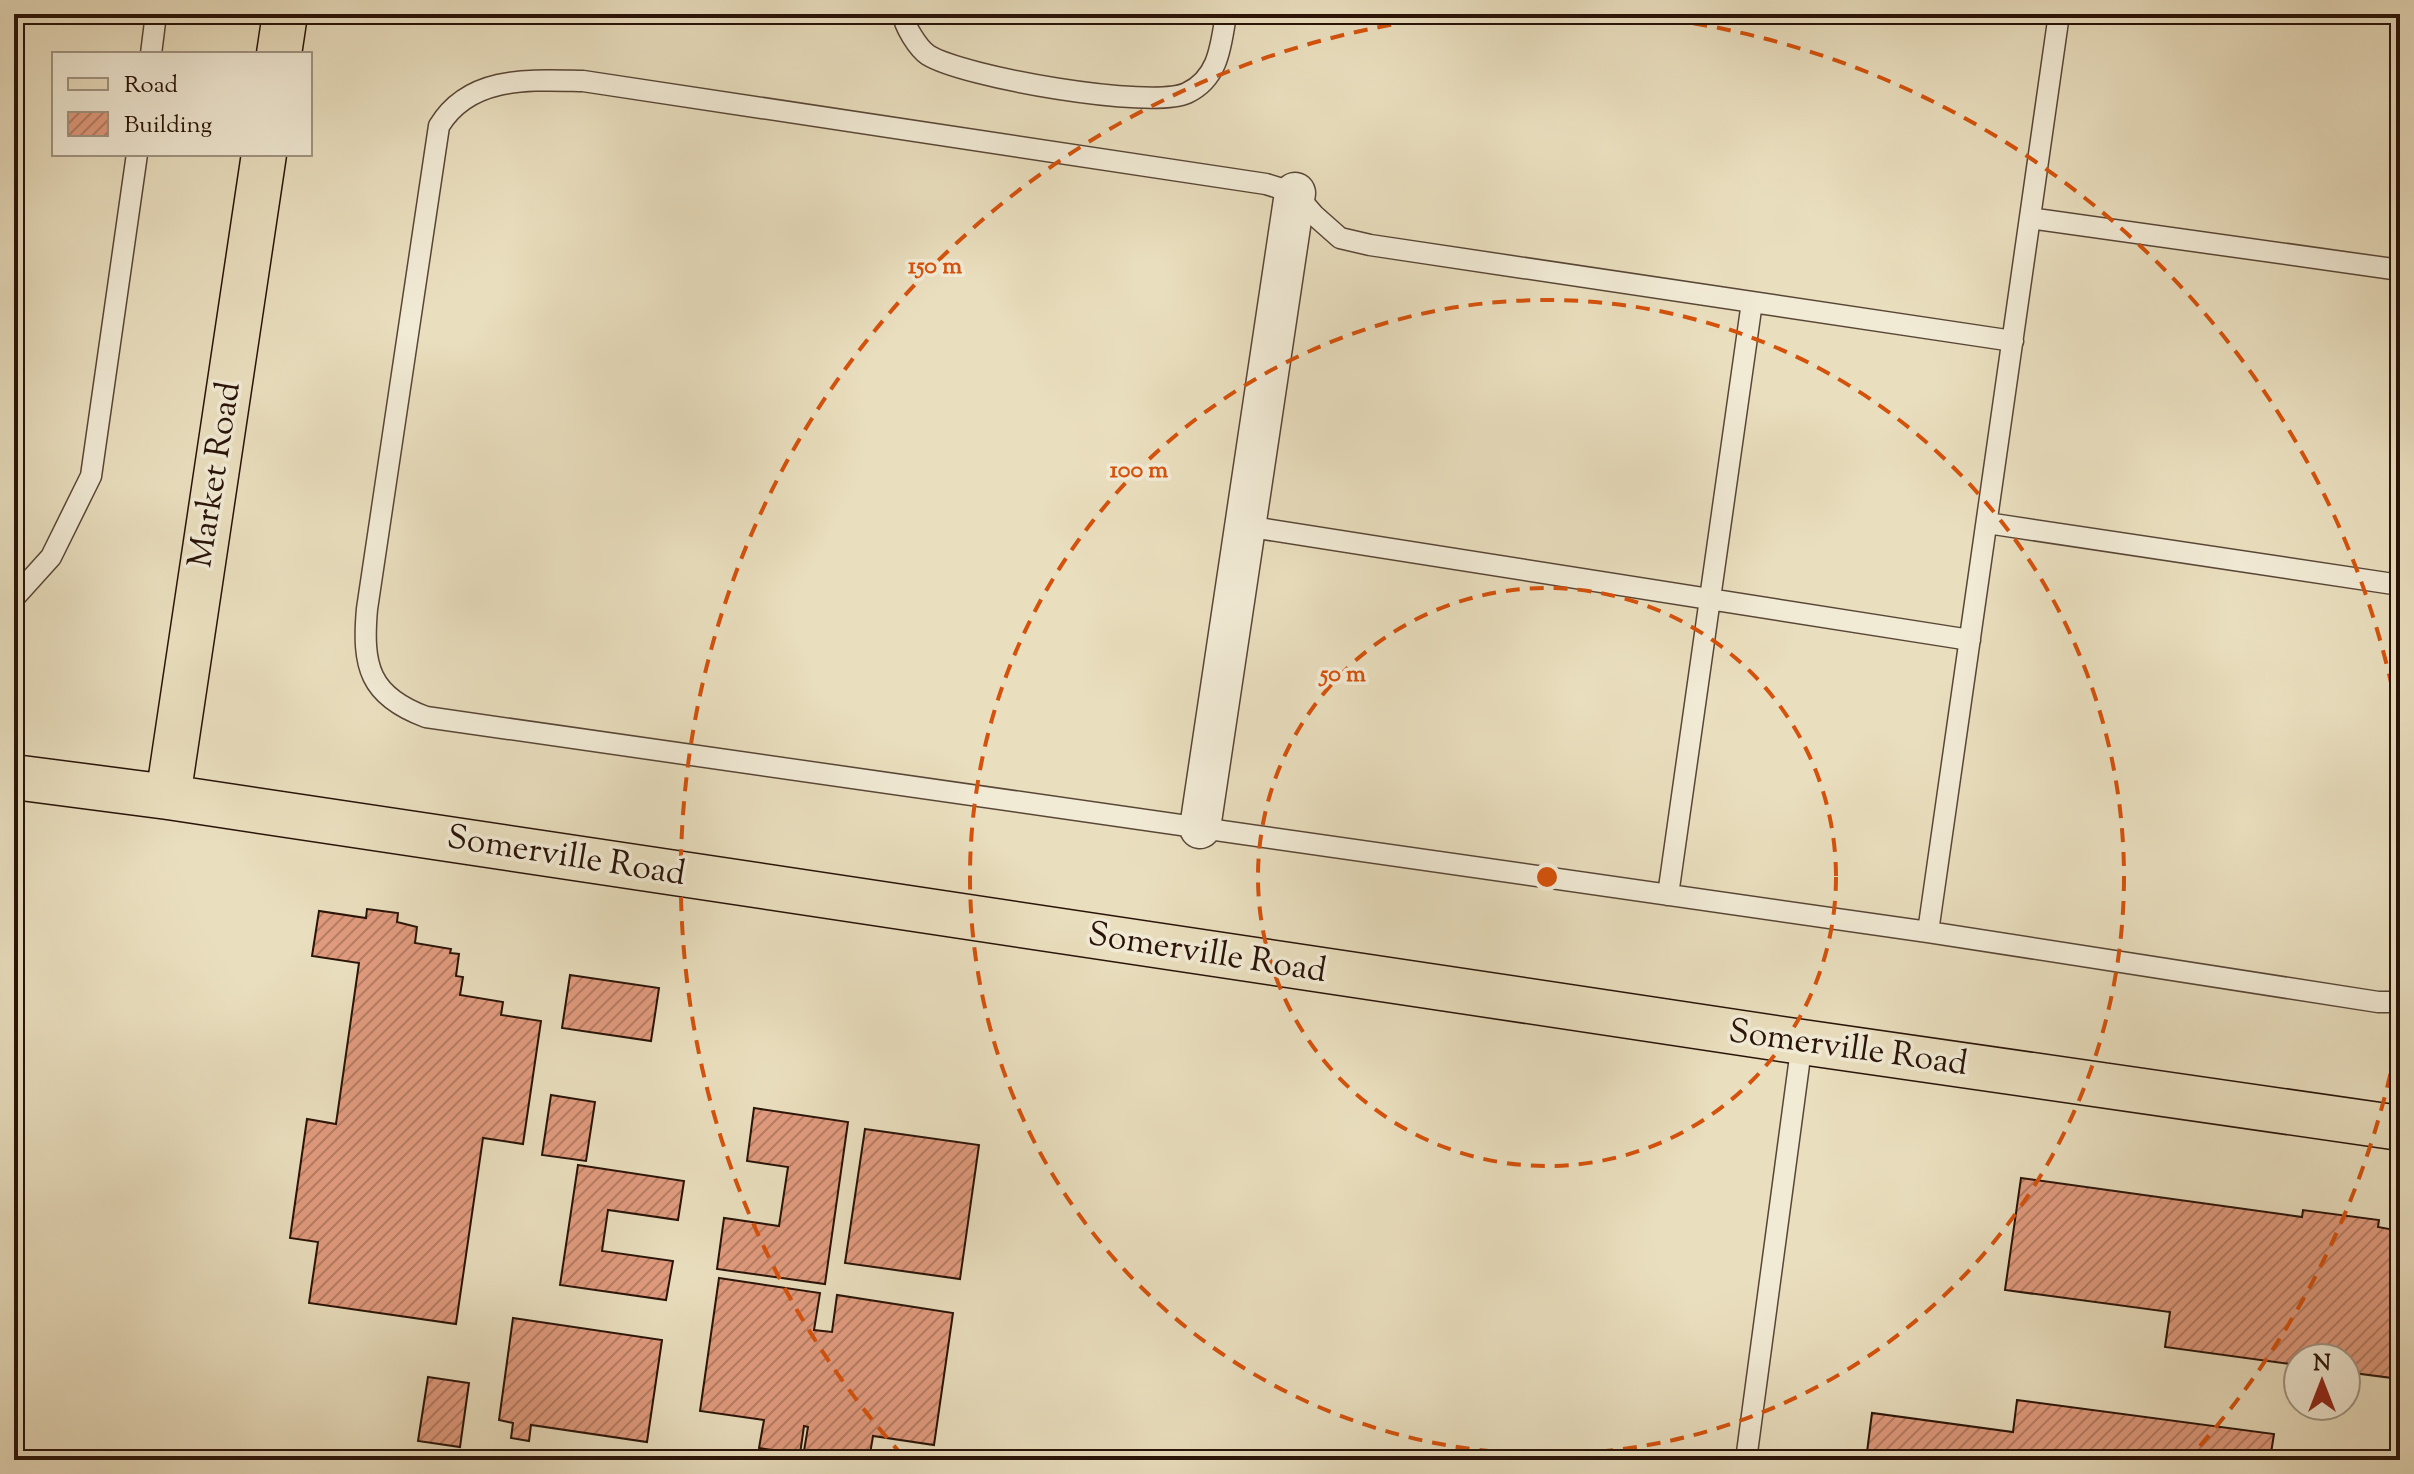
<svg xmlns="http://www.w3.org/2000/svg" width="2414" height="1474" viewBox="0 0 2414 1474" font-family="'Sorts Mill Goudy',serif">
<style>
.building{fill:url(#building-hatch);stroke:#291308;stroke-width:2}
.lines{fill:none;stroke-linecap:round;stroke-linejoin:round}
.lane-casing{stroke:#594636;stroke-width:23}
.street-casing{stroke:#594636;stroke-width:43}
.primary-casing{stroke:#291308;stroke-width:47}
.lane{stroke:#f1ead5;stroke-width:20}
.street{stroke:#f1ead5;stroke-width:40}
.primary{stroke:#e9debe;stroke-width:44}
.ring{fill:none;stroke:#d5520c;stroke-width:4;stroke-dasharray:14 10}
.labels{text-anchor:middle;dominant-baseline:central;stroke-width:7;stroke-linejoin:round;paint-order:stroke}
.street-label{font-size:34px;fill:#291308;stroke:#f1ead5}
.centre{fill:#d5520c;stroke:#f1ead5;stroke-width:4}
.ring-label{font-size:24px;text-anchor:middle;font-weight:bold;fill:#d5520c;stroke:#f1ead5;stroke-width:7;stroke-linejoin:round;paint-order:stroke}
</style>
<defs>
<pattern id="building-hatch" width="6" height="6" patternUnits="userSpaceOnUse" patternTransform="scale(2)"><rect width="6" height="6" fill="#e19b7e"/><path d="M-1 1l2-2M0 6l6-6M5 7l2-2" fill="none" stroke="#b67d65"/></pattern>
</defs>
<rect width="100%" height="100%" fill="#e9debe"/>
<filter id="stains"><feTurbulence type="fractalNoise" baseFrequency=".0025" numOctaves="4"/><feColorMatrix values="0 0 0 0 .2 0 0 0 0 .09 0 0 0 0 .02 0 0 0 .5 -.17"/></filter>
<radialGradient id="worn" r=".72"><stop offset=".6" stop-color="#630" stop-opacity="0"/><stop offset="1" stop-color="#630" stop-opacity=".3"/></radialGradient>
<!-- building -->
<path class="building" d="M367 909 398 913 397 922 417 927 415 943 451 949 450 953 459 954 456 976 463 977 460 995 503 1002 501 1015 541 1021 523 1144 483 1138 456 1324 309 1303 318 1242 290 1238 307 1119 336 1124 359 963 312 956 319 911 366 918Z
M570 975 659 988 651 1041 562 1028Z
M551 1095 595 1102 586 1161 542 1155Z
M754 1108 848 1122 825 1284 717 1269 724 1218 779 1226 788 1167 747 1161Z
M865 1129 979 1145 960 1279 845 1263Z
M578 1165 684 1181 678 1220 608 1210 602 1251 673 1261 666 1300 560 1285Z
M2021 1178 2302 1217 2303 1210 2379 1220 2378 1227 2400 1231V1379L2346 1372V1358H2298V1365L2165 1347 2170 1312 2005 1290Z
M719 1278 820 1293 814 1330 832 1332 837 1295 953 1313 934 1445 873 1436 869 1460H821L803 1457 808 1427 804 1426 800 1454 759 1448 764 1420 700 1411Z
M513 1318 662 1340 647 1442 531 1425 529 1441 511 1438 513 1423 499 1420Z
M428 1377 469 1383 460 1447 418 1441Z
M2017 1400 2274 1434 2271 1453 2324 1460H1866L1872 1413 2013 1432Z"/>
<g class="lines">
<!-- lane casing -->
<g class="lane-casing">
<path id="lane" d="M903 14C904 26 918 48 928 55 963 77 1151 110 1187 93 1219 78 1221 45 1226 14
M151 54 156 14
M2030 218 2400 270
M2013 341 1370 245 1340 238 1314 215 1295 193 1266 184 583 81C531 80 470 75 439 126L367 609C362 666 369 696 426 717L1928 932 2378 1002H2400
M1987 523 2400 585
M1245 526 1970 640
M14 598 51 557 91 476 137 154
M1668 895 1752 302
M1928 932 2059 14
M1746 1460 1802 1042"/>
</g>
<!-- street casing -->
<g class="street-casing">
<path id="street" d="M1200 828 1295 193"/>
</g>
<!-- primary casing -->
<g class="primary-casing">
<path id="primary" d="M279 54 285 14
M14 777 168 797 1802 1042 2400 1128
M168 797 264 154"/>
</g>
<!-- lane -->
<use href="#lane" class="lane"/>
<!-- street -->
<use href="#street" class="street"/>
<!-- primary -->
<use href="#primary" class="primary"/>
</g>
<!-- distance rings -->
<g class="ring">
<circle cx="1547" cy="877" r="289"/>
<circle cx="1547" cy="877" r="577"/>
<path d="M2400 1027A866 866 0 0 1 2191 1456M903 1456A866 866 0 0 1 1472 14M1622 14A866 866 0 0 1 2400 727"/>
</g>
<g class="labels">
<!-- street labels -->
<g class="street-label">
<text transform="translate(216 475) rotate(-81)">Market Road</text>
<text transform="translate(566 857) rotate(9)">Somerville Road</text>
<text transform="translate(1207 954) rotate(9)">Somerville Road</text>
<text transform="translate(1848 1049) rotate(8)">Somerville Road</text>
</g>
</g>
<circle cx="1547" cy="877" r="12" class="centre"/>
<g class="ring-label">
<text x="935" y="273">150 m</text>
<text x="1139" y="477">100 m</text>
<text x="1343" y="681">50 m</text>
</g>
<!-- margin -->
<rect width="2414" height="1474" fill="none" stroke="#e9debe" stroke-width="48"/>
<rect x="16" y="16" width="2382" height="1442" fill="none" stroke="#291308" stroke-width="4"/>
<rect x="24" y="24" width="2366" height="1426" fill="none" stroke="#291308" stroke-width="2"/>
<!-- legend -->
<rect x="52" y="52" width="260" height="104" fill="#f1ead5" stroke="#a19483" stroke-width="2"/>
<rect x="68" y="78" width="40" height="12" fill="#e9debe" stroke="#a19483" stroke-width="2"/>
<text x="124" y="92" font-size="24" fill="#291308">Road</text>
<rect x="68" y="112" width="40" height="24" fill="url(#building-hatch)" stroke="#a19483" stroke-width="2"/>
<text x="124" y="132" font-size="24" fill="#291308">Building</text>
<!-- north arrow -->
<g transform="translate(2322 1382)"><circle r="38" fill="#f1ead5" stroke="#a19483" stroke-width="2"/>
<path d="M0-6L14 30L0 20L-14 30Z" fill="#8f2418"/>
<text y="-12" font-size="22" font-weight="bold" text-anchor="middle" fill="#291308">N</text>
</g>
<rect width="100%" height="100%" filter="url(#stains)"/>
<rect width="100%" height="100%" fill="url(#worn)"/>
</svg>
